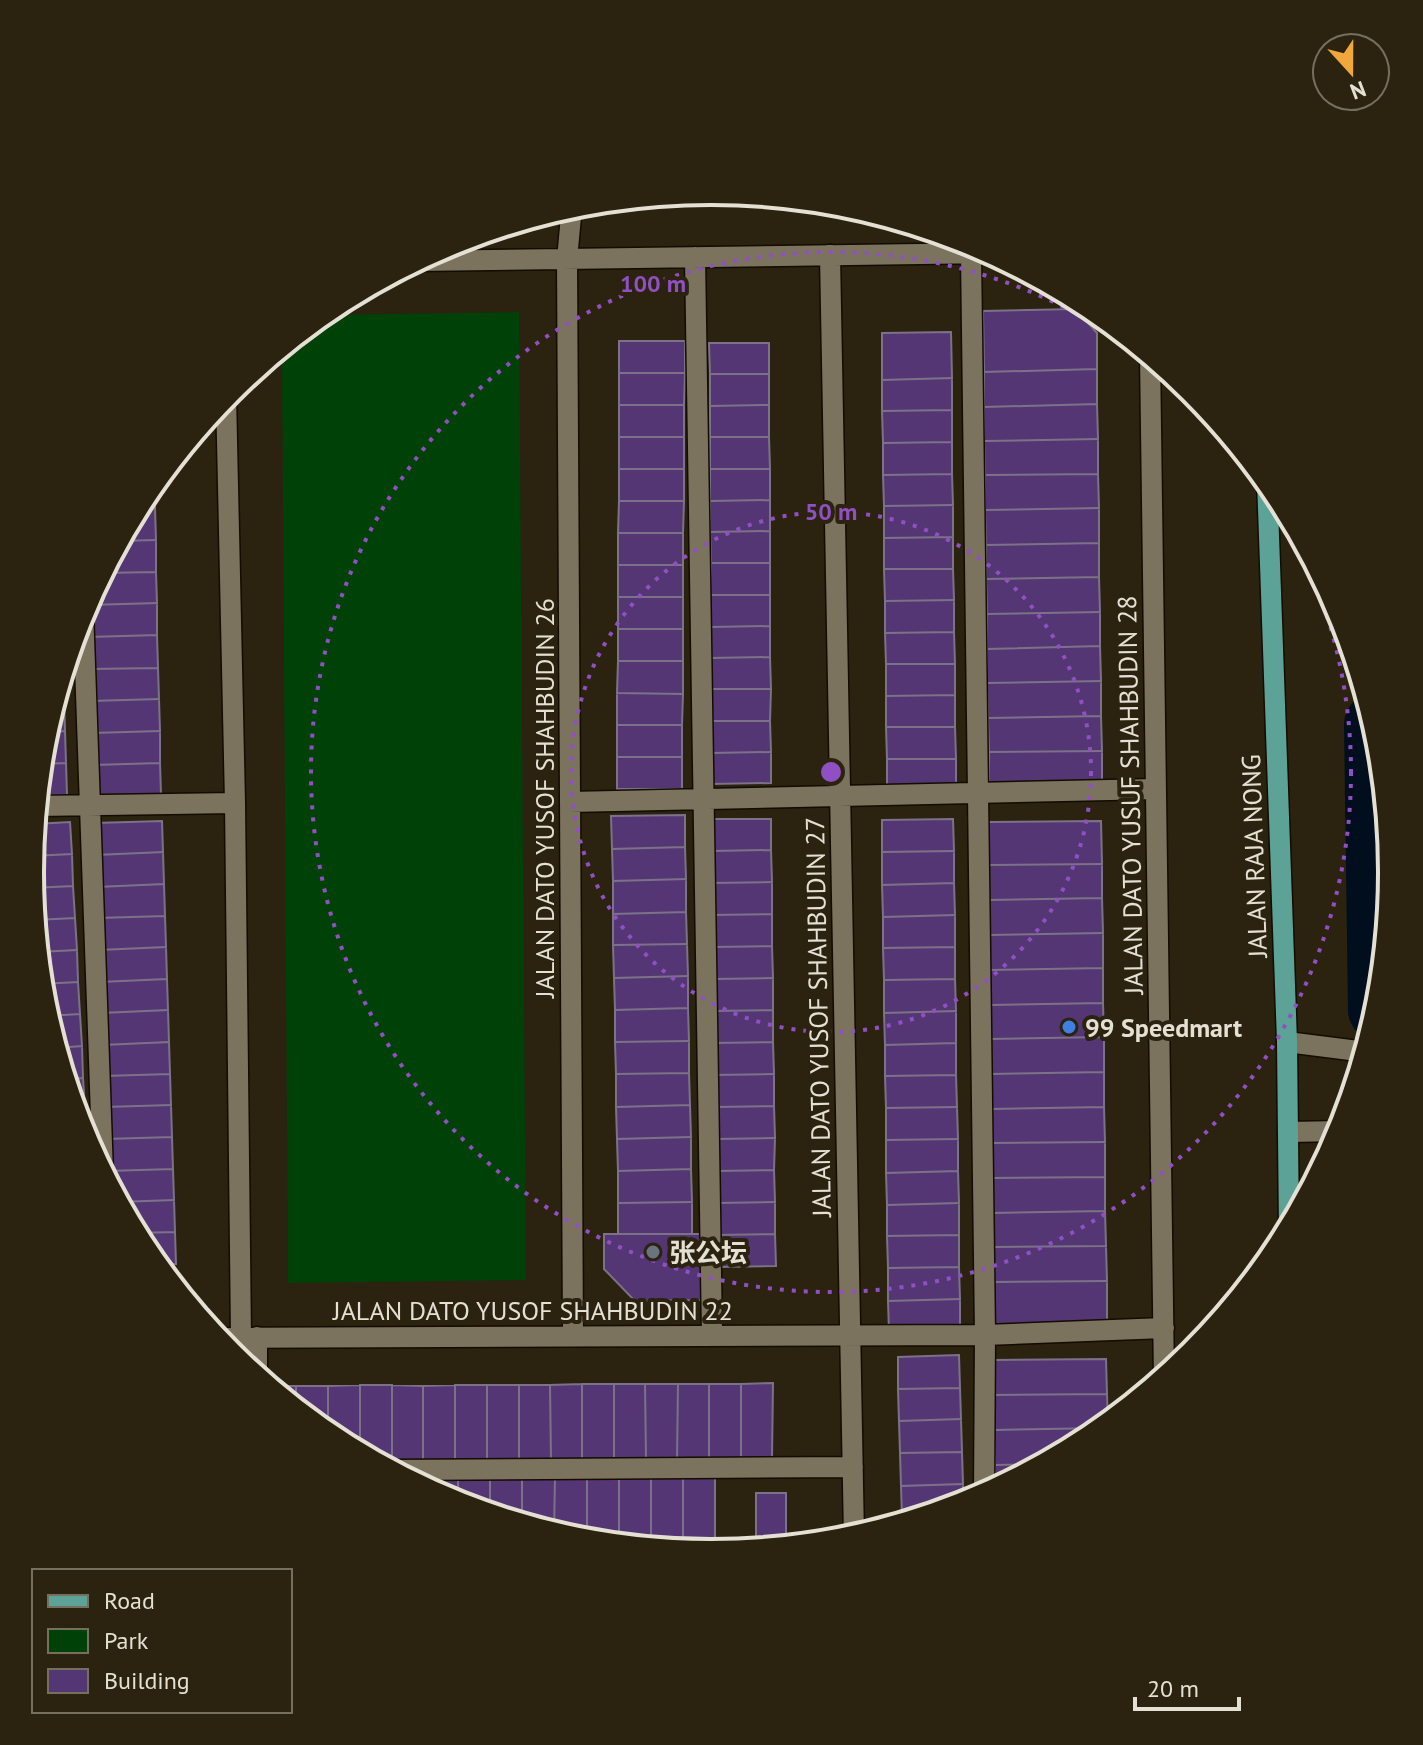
<svg xmlns="http://www.w3.org/2000/svg" width="1423" height="1745" viewBox="0 0 1423 1745" font-family="'PT Sans','Noto Sans SC',sans-serif">
<style>
.green{fill:#004108}
.lines{fill:none;stroke-linecap:round;stroke-linejoin:round}
.river{stroke:#000e1d;stroke-width:62}
.building{fill:#543674;stroke:#7b7287;stroke-width:2}
.minor-casing{stroke:#130c00;stroke-width:23}
.major-casing{stroke:#130c00;stroke-width:23}
.minor{stroke:#7c735e;stroke-width:20}
.major{stroke:#5ca297;stroke-width:20}
.ring{fill:none;stroke:#9050c3;stroke-width:4;stroke-dasharray:4 8}
.shop-dot{fill:#3f7fe0;stroke:#2b2310;stroke-width:3}
.worship-dot{fill:#6b7280;stroke:#2b2310;stroke-width:3}
.labels{text-anchor:middle;dominant-baseline:central;stroke-width:8;stroke-linejoin:round;paint-order:stroke}
.street-label{font-size:26px;fill:#e5e0d4;stroke:#2b2310}
.poi-label{font-size:26px;font-weight:bold;fill:#e5e0d4;stroke:#2b2310;text-anchor:start}
.rim{fill:none;stroke:#e5e0d4;stroke-width:4}
.centre{fill:#9050c3;stroke:#2b2310;stroke-width:4}
.ring-label{font-size:24px;text-anchor:middle;font-weight:bold;fill:#9050c3;stroke:#2b2310;stroke-width:8;stroke-linejoin:round;paint-order:stroke}
</style>
<rect width="100%" height="100%" fill="#2b2310"/>
<!-- green -->
<path class="green" d="M519 312 526 1280 288 1283 282 348 322 315Z"/>
<g class="lines">
<!-- river -->
<path class="river" d="M1375 724 1379 1010"/>
</g>
<!-- building -->
<path class="building" d="M1076 309 1097 333V369L984 372 983 311Z
M951 332 952 378 882 380V333Z
M619 341H685V373H619Z
M709 343H769V374H710Z
M1097 369V404L984 407V372Z
M619 373H685L684 405H619Z
M710 374H769V405L710 406Z
M952 378V410L882 411V380Z
M1097 404 1098 439 984 441V407Z
M619 405H684V437H619Z
M769 405V437H710V406Z
M952 410V442L883 443 882 411Z
M619 437H684V469H619Z
M710 437H769L770 469H710Z
M1098 439V474L985 475 984 441Z
M952 442V474L883 475V443Z
M619 469H684V501H619Z
M710 469H770V500L710 501Z
M952 474 953 505 884 506 883 475Z
M1098 474 1099 508 985 510V475Z
M154 483 155 508H137L145 494Z
M770 500V531L710 532V501Z
M619 501H684L683 533H618Z
M953 505V537L884 538V506Z
M137 508H155L156 540 120 541Z
M1099 508V543L986 545 985 510Z
M770 531V563H711L710 532Z
M618 533H683V565H618Z
M953 537V569H884V538Z
M156 540V572L102 573 120 541Z
M1099 543V577L986 579V545Z
M711 563H770V595H710Z
M618 565H683V597H618Z
M884 569H953L954 600 885 601Z
M156 572 157 603 89 605V598L102 573Z
M1099 577 1100 612 987 614 986 579Z
M710 595H770V626L711 627Z
M618 597H683V629H618Z
M954 600V632L885 633V601Z
M157 603V635L89 637V605Z
M1100 612V646L987 649V614Z
M770 626V657L711 658V627Z
M618 629H683V661H618Z
M954 632 955 664H886L885 633Z
M157 635 158 668 90 669 89 637Z
M1100 646 1101 681 987 683V649Z
M770 657 771 689H711V658Z
M618 661H683V694L617 693Z
M886 664H955V695L886 696Z
M158 668 159 699 91 701 90 669Z
M63 674 64 699 55 700Z
M1101 681V716L988 718 987 683Z
M711 689H771L770 721H711Z
M617 693 683 694 682 725H617Z
M955 695V727H886V696Z
M64 699 65 731 45 732 55 700Z
M159 699 160 731 92 733 91 701Z
M1101 716 1102 751 989 752 988 718Z
M711 721H770L771 752 711 753Z
M617 725H682V757H617Z
M886 727H955L956 759H887Z
M65 731 66 763 41 764 45 732Z
M160 731V763L93 765 92 733Z
M1102 751V785L989 787V752Z
M771 752V783L711 784V753Z
M617 757H682V789H617Z
M887 759H956V790L887 791Z
M66 763 67 795 38 796 41 764Z
M160 763 161 795 93 797V765Z
M685 815V847L612 849 611 816Z
M712 819H771V850L712 851Z
M953 819 954 851 882 852V820Z
M162 821 163 852 96 855 95 823Z
M1101 821 1102 864 989 865 988 822Z
M70 822 72 854 32 856 35 824Z
M685 847 686 879 613 881 612 849Z
M771 850 772 882 712 883V851Z
M954 851V883L882 885V852Z
M163 852 164 884 97 887 96 855Z
M72 854 73 886 32 888V856Z
M1102 864V898L989 900V865Z
M686 879V912L613 914V881Z
M772 882V914L713 915 712 883Z
M954 883 955 915 883 917 882 885Z
M164 884 165 916 98 918 97 887Z
M73 886 75 918 35 920 32 888Z
M1102 898 1103 933 989 935V900Z
M686 912 687 944 613 945V914Z
M772 914V946L714 947 713 915Z
M955 915V947L883 948V917Z
M165 916 166 947 99 950 98 918Z
M75 918 77 950 38 952 35 920Z
M1103 933V968L990 970 989 935Z
M687 944 688 976 614 978 613 945Z
M772 946 773 978 714 979V947Z
M166 947 167 979 100 982 99 950Z
M955 947V979L884 980 883 948Z
M77 950 78 982 41 984 38 952Z
M1103 968V1003L990 1005V970Z
M688 976V1008L615 1010 614 978Z
M773 978V1010L714 1011V979Z
M167 979 168 1010 101 1013 100 982Z
M955 979 956 1011 884 1013V980Z
M78 982 80 1014 46 1016 41 984Z
M1103 1003 1104 1037 990 1039V1005Z
M688 1008 689 1041 615 1042V1010Z
M168 1010 169 1042 103 1045 101 1013Z
M773 1010V1042L714 1043V1011Z
M956 1011V1043L885 1045 884 1013Z
M80 1014 82 1046 56 1048 46 1016Z
M1104 1037V1072L991 1074 990 1039Z
M689 1041V1073L616 1074 615 1042Z
M169 1042 170 1074 104 1076 103 1045Z
M773 1042 774 1074 714 1075V1043Z
M956 1043V1075L885 1076V1045Z
M82 1046 83 1078 65 1079 56 1048Z
M1104 1072V1107L992 1109 991 1074Z
M689 1073 690 1105 616 1107V1074Z
M170 1074 171 1105 105 1107 104 1076Z
M774 1074V1106L715 1107 714 1075Z
M956 1075 957 1107 886 1108 885 1076Z
M83 1078 85 1110 75 1111 65 1079Z
M171 1105 172 1137 106 1139 105 1107Z
M690 1105 691 1137 617 1139 616 1107Z
M774 1106 775 1138 716 1139 715 1107Z
M957 1107 958 1139 886 1140V1108Z
M1104 1107 1105 1142 992 1143V1109Z
M85 1110 87 1142 75 1111Z
M172 1137 173 1169 107 1171 106 1139Z
M691 1137V1169L618 1171 617 1139Z
M775 1138 774 1170 716 1171V1139Z
M958 1139V1171L886 1173V1140Z
M1105 1142V1177L992 1178V1143Z
M173 1169 174 1200 119 1202 107 1180V1171Z
M691 1169 692 1202 618 1203V1171Z
M774 1170 775 1202 716 1203V1171Z
M958 1171 959 1203 887 1205 886 1173Z
M1105 1177V1211L993 1213 992 1178Z
M174 1200 175 1232 135 1233 119 1202Z
M692 1202V1234H618V1203Z
M775 1202V1234L716 1235V1203Z
M959 1203V1235L887 1236V1205Z
M1105 1211 1106 1246 993 1247V1213Z
M175 1232 176 1264H156L135 1233Z
M604 1234H702V1300L635 1301 604 1269Z
M775 1234 776 1266 717 1267 716 1235Z
M959 1235V1267L888 1268 887 1236Z
M1106 1246 1107 1281 993 1282V1247Z
M959 1267 960 1299 888 1301V1268Z
M1107 1281V1324L994 1326 993 1282Z
M960 1299V1331L889 1332 888 1301Z
M959 1355 960 1388 898 1389V1357Z
M1106 1359 1107 1394 993 1395V1360Z
M773 1383 772 1458 741 1459V1384Z
M582 1384V1459L551 1460 550 1385Z
M582 1384H614V1460L582 1459Z
M614 1384H645L646 1459 614 1460Z
M645 1384H678L677 1459H646Z
M678 1384H709V1459H677Z
M709 1384H741V1459H709Z
M360 1385V1454L328 1435V1386Z
M360 1385H392V1460L373 1461 360 1454Z
M392 1385 423 1386V1461L392 1460Z
M455 1385V1460L423 1461V1386Z
M455 1385H487V1460H455Z
M487 1385H519V1460H487Z
M519 1385H550L551 1460H519Z
M268 1386H296V1409Z
M296 1386H328V1435L296 1409Z
M960 1388 961 1419 899 1421 898 1389Z
M1107 1394 1108 1425 1103 1428 994 1430 993 1395Z
M961 1419 962 1452 900 1453 899 1421Z
M1103 1428 1090 1439 1044 1464 995 1465 994 1430Z
M962 1452 963 1484 901 1486 900 1453Z
M1044 1464 995 1490V1465Z
M683 1475V1551L651 1548V1476Z
M683 1475H715V1553L683 1551Z
M402 1476H426V1489Z
M426 1476H458V1504L426 1489Z
M458 1476H490V1514L458 1504Z
M490 1476H522V1524L490 1514Z
M522 1476H555L554 1534 522 1524Z
M555 1476H587V1542L554 1534Z
M587 1476H619V1545L587 1542Z
M619 1476H651V1548L619 1545Z
M963 1484V1505L924 1517H902L901 1486Z
M756 1493H786V1547L756 1550Z
M902 1517H924L902 1524Z"/>
<g class="lines">
<!-- minor casing -->
<g class="minor-casing">
<path id="minor" d="M572 206 567 259 573 1336
M971 253 985 1335 984 1496
M830 255 854 1538
M695 257 712 1335
M417 261 991 253
M1150 355 1164 1379
M226 395 235 803 241 1338
M83 609 103 1173
M570 802 1156 789
M37 806 235 803
M1287 1042 1366 1052
M1288 1132 1342 1131
M257 1337V1377
M216 1338 985 1335 1164 1328
M391 1470 853 1467"/>
</g>
<!-- major casing -->
<g class="major-casing">
<path id="major" d="M1267 480 1287 1042 1289 1230"/>
</g>
<!-- minor -->
<use href="#minor" class="minor"/>
<!-- major -->
<use href="#major" class="major"/>
</g>
<!-- distance rings -->
<g class="ring">
<circle cx="831" cy="772" r="260"/>
<circle cx="831" cy="772" r="520"/>
</g>
<!-- markers -->
<circle class="shop-dot" cx="1069" cy="1027" r="8"/>
<circle class="worship-dot" cx="653" cy="1252" r="8"/>
<g class="labels">
<!-- street labels -->
<g class="street-label">
<text transform="translate(1130 795) rotate(-91)">JALAN DATO YUSUF SHAHBUDIN 28</text>
<text transform="translate(544 798) rotate(-90)">JALAN DATO YUSOF SHAHBUDIN 26</text>
<text transform="translate(1254 856) rotate(-92)">JALAN RAJA NONG</text>
<text transform="translate(818 1017) rotate(-91)">JALAN DATO YUSOF SHAHBUDIN 27</text>
<text x="533" y="1310">JALAN DATO YUSOF SHAHBUDIN 22</text>
</g>
<!-- poi labels -->
<g class="poi-label">
<text x="1085" y="1027">99 Speedmart</text>
<text x="669" y="1252">张公坛</text>
</g>
</g>
<!-- crop -->
<path d="M0 0H1423V1745H0ZM44 872a667 667 0 1 1 1334 0a667 667 0 1 1-1334 0Z" fill="#2b2310" fill-rule="evenodd"/>
<path class="rim" d="M44 872a667 667 0 1 1 1334 0a667 667 0 1 1-1334 0Z"/>
<circle cx="831" cy="772" r="12" class="centre"/>
<g class="ring-label">
<text x="653" y="292">100 m</text>
<text x="831" y="520">50 m</text>
</g>
<!-- legend -->
<rect x="32" y="1569" width="260" height="144" fill="#2b2310" stroke="#756f5e" stroke-width="2"/>
<rect x="48" y="1595" width="40" height="12" fill="#5ca297" stroke="#756f5e" stroke-width="2"/>
<text x="104" y="1609" font-size="24" fill="#e5e0d4">Road</text>
<rect x="48" y="1629" width="40" height="24" fill="#004108" stroke="#756f5e" stroke-width="2"/>
<text x="104" y="1649" font-size="24" fill="#e5e0d4">Park</text>
<rect x="48" y="1669" width="40" height="24" fill="#543674" stroke="#756f5e" stroke-width="2"/>
<text x="104" y="1689" font-size="24" fill="#e5e0d4">Building</text>
<!-- north arrow -->
<g transform="translate(1351 72) rotate(159)"><circle r="38" fill="#2b2310" stroke="#756f5e" stroke-width="2"/>
<path d="M0-6L14 30L0 20L-14 30Z" fill="#efa73e"/>
<text y="-12" font-size="22" font-weight="bold" text-anchor="middle" fill="#e5e0d4">N</text>
</g>
<!-- scale -->
<path d="M1135 1697v12h104v-12" fill="none" stroke="#e5e0d4" stroke-width="4"/>
<text x="1147" y="1697" font-size="24" fill="#e5e0d4" stroke="#2b2310" stroke-width="6" paint-order="stroke">20 m</text>
</svg>
